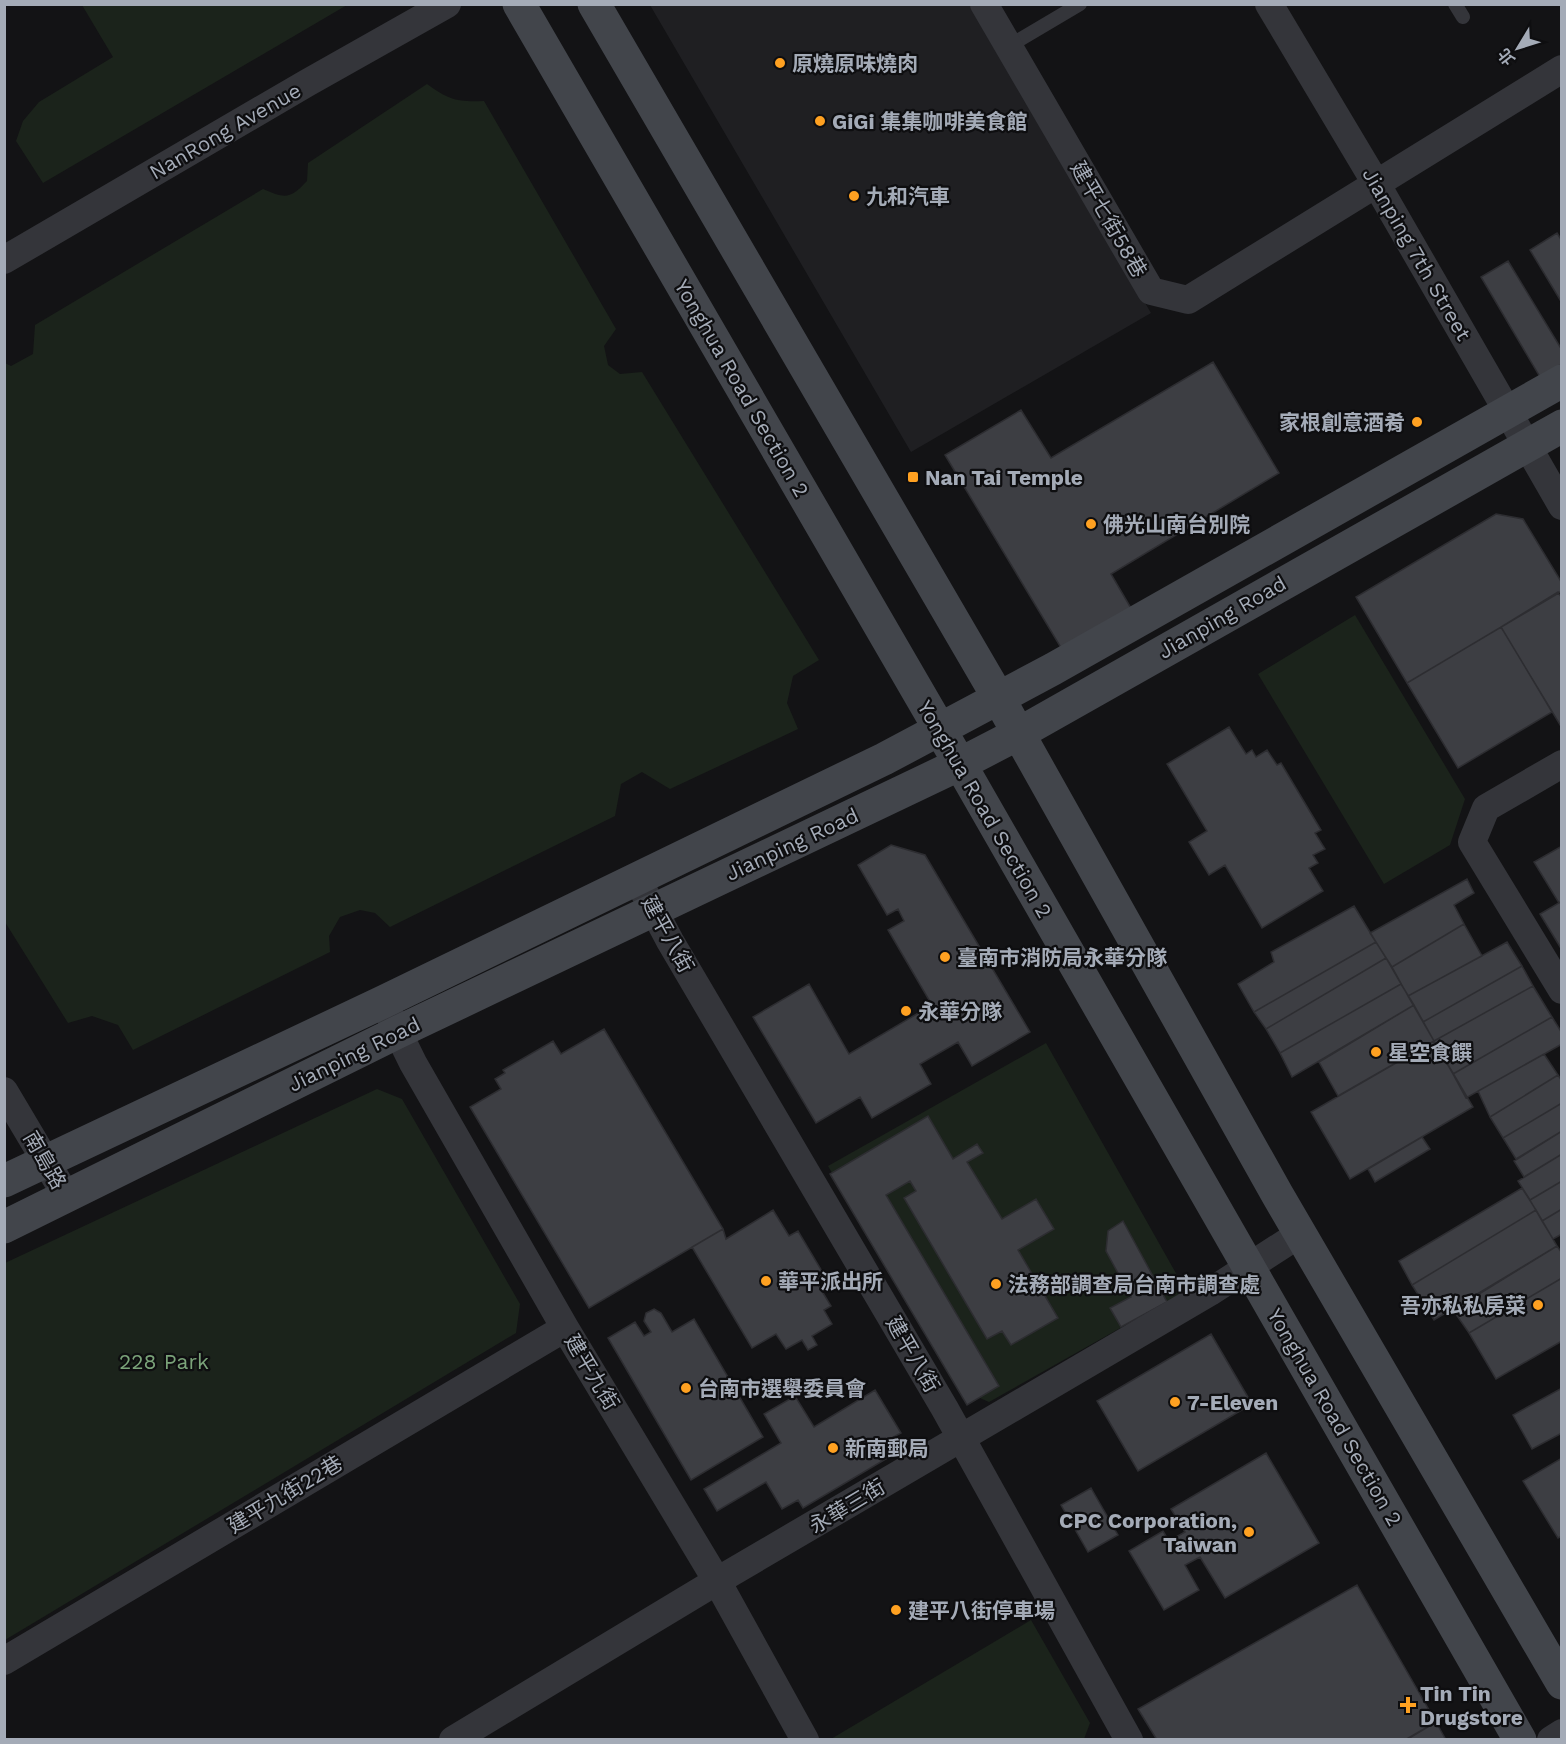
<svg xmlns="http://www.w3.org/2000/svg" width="1566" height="1744" viewBox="0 0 1566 1744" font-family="'Work Sans','Noto Sans TC',sans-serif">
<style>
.built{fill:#1f1f22}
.green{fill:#1b231b}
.building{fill:#3d3e43;stroke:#2d2d31;stroke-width:1.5}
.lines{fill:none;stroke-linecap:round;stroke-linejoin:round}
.lane{stroke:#34353a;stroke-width:14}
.street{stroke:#34353a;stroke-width:28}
.secondary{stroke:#42454b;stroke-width:33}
.poi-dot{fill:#ffa121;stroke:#0e0e10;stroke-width:2}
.labels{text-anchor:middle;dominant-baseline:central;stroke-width:4.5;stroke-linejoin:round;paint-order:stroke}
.poi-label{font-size:21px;font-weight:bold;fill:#a4abb7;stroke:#0e0e10;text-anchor:start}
.street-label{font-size:21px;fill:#a4abb7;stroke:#0e0e10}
.park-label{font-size:21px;fill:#7aa379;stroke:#0e0e10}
</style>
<rect width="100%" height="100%" fill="#131315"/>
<!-- built -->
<path class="built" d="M650 5H971L1151 313 911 452Z"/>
<!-- green -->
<path class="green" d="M82 5H347L43 183 16 141 23 121 39 102 113 57Z
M427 84C449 100 457 102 484 101L616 329 604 346 608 365 620 374 642 372 819 660 793 676 787 703 798 729 670 789 642 772 621 784 615 816 390 927 375 913 360 910 340 917 329 936 330 952 133 1050 118 1025 92 1016 68 1023 5 922V363L11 366 33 354 35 325 263 189C286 199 290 199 307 181L308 163Z
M1355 615 1465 799 1450 845 1384 884 1258 674Z
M1046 1043 1186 1291 989 1402 957 1388 828 1166Z
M377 1089 402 1099 520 1304 516 1333 5 1640V1263Z
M1031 1620 1090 1723 1084 1739H831Z"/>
<!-- building -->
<path class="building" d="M1557 233 1562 241V303L1530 250Z
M1508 261 1562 350V364L1540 377 1481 277Z
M1213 362 1279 473 1111 574 1135 615 1066 656 945 455 1021 410 1051 458Z
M1496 514 1523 519 1562 583V591L1407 683 1356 597Z
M1558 592 1562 598V728L1501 627Z
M1501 627 1552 712 1458 768 1407 683Z
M1229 727 1246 754 1252 750 1256 757 1267 750 1277 765 1281 763 1321 830 1315 833 1325 849 1313 855 1318 863 1309 868 1323 891 1262 928 1225 865 1209 875 1189 842 1207 831 1167 764Z
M891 845 925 855 1030 1032 972 1066 958 1042 920 1064 931 1084 872 1118 860 1097 816 1123 753 1017 809 984 849 1054 932 1005 888 930 904 921 898 909 887 915 858 865Z
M1562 846V901L1559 903 1534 862Z
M1467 879 1474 893 1454 905 1464 924 1392 967 1370 933Z
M1562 901V950L1540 914Z
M1354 906 1376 942 1254 1012 1238 984 1274 962 1271 952Z
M1464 924 1482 956 1408 996 1392 967Z
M1376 942 1386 958 1266 1029 1254 1012Z
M1507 942 1522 966 1423 1022 1408 996Z
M1386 958 1401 984 1280 1053 1266 1029Z
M1522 966 1533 986 1434 1041 1423 1022Z
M1401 984 1414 1005 1292 1077 1280 1053Z
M1533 986 1552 1017 1453 1074 1434 1041Z
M1414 1005 1434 1041 1338 1096 1319 1062Z
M1552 1017 1562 1033V1044L1466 1098 1453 1074Z
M604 1029 723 1229 589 1308 470 1107 501 1089 495 1079 505 1073 503 1070 553 1041 561 1054Z
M1434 1041 1473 1107 1350 1179 1311 1112Z
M1544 1054 1558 1075 1490 1117 1478 1091Z
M1558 1075 1562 1081V1103L1503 1138 1490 1117Z
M1562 1103V1131L1516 1159 1503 1138Z
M928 1116 953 1159 977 1144 983 1153 967 1162 1002 1219 1036 1199 1054 1229 1018 1250 1058 1318 1011 1345 1002 1331 987 1339 904 1198 916 1191 910 1181 886 1195 999 1386 967 1405 830 1174Z
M1562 1131V1154L1524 1177 1514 1161Z
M1422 1137 1430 1149 1375 1182 1368 1169Z
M1562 1154V1181L1530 1200 1518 1181Z
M1562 1181V1209L1542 1221 1530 1200Z
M1522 1188 1536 1210 1412 1285 1399 1261Z
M1562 1209V1234L1553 1239 1542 1221Z
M773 1210 789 1236 798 1231 826 1278 817 1283 831 1306 824 1310 832 1324 812 1336 817 1345 808 1350 802 1340 786 1349 776 1334 752 1348 692 1247 723 1229 726 1239Z
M1536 1210 1557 1246 1434 1320 1412 1285Z
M1123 1221 1167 1302 1121 1327 1110 1308 1131 1297 1106 1251 1108 1231Z
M1557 1246 1562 1253V1278L1469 1333 1453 1310Z
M1562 1278V1341L1496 1379 1469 1333Z
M654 1309 661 1313 672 1332 694 1319 763 1437 691 1480 608 1338 635 1322 644 1336 651 1332 644 1321 646 1313Z
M1211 1334 1252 1404 1138 1471 1097 1401Z
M1562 1388V1433L1532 1449 1513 1415Z
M875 1390 901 1433 888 1440 896 1453 803 1508 798 1500 782 1509 766 1482 717 1511 704 1489 781 1443 764 1414 795 1396 814 1427Z
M1266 1453 1319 1543 1225 1598 1200 1557 1185 1565 1199 1590 1164 1610 1129 1551 1163 1531 1169 1541 1185 1532 1171 1509Z
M1562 1458V1536L1558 1538 1523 1481Z
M1091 1488 1118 1535 1088 1552 1061 1505Z
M1357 1585 1436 1722 1405 1740H1157L1138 1709Z
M1436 1722 1446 1740H1406Z"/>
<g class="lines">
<!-- lane -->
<path class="lane" d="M1455 4 1463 17
M1009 46 1080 4"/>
<!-- street -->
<path class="street" d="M984 4 1151 291 1188 300 1562 69
M1269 4 1377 185 1562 506
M4 260 307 83 447 4
M1562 764 1486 808 1472 842 1562 990
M643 890 670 941 945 1409 1129 1740
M388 1012 413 1063 565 1328 717 1581 805 1740
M4 1091 67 1197
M4 1661 565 1328
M453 1740 717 1581 1210 1292 1301 1233
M1551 1740 1562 1733"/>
<!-- secondary -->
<path class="secondary" d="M519 4 960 764 1520 1740
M594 4 998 697 1277 1194 1562 1683
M4 1181 383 1002 884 759 1053 669 1562 381
M4 1227 398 1032 960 764 1018 734 1562 426"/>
</g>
<!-- markers -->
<g class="poi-dot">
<circle cx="780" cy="63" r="6"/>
<circle cx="820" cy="121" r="6"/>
<circle cx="854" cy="196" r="6"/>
<circle cx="1417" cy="422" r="6"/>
<rect x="907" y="471" width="12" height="12" rx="3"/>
<circle cx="1091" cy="524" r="6"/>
<circle cx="945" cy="957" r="6"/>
<circle cx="906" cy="1011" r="6"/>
<circle cx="1376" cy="1052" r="6"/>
<circle cx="766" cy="1281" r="6"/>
<circle cx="996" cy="1284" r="6"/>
<circle cx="1538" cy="1305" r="6"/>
<circle cx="686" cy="1388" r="6"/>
<circle cx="1175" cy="1402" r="6"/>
<circle cx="833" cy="1448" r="6"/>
<circle cx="1249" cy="1532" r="6"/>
<circle cx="896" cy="1610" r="6"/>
<path d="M1405 1696h6v6h6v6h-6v6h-6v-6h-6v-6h6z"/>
</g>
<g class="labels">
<!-- poi labels -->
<g class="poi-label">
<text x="792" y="63">原燒原味燒肉</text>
<text x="832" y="121">GiGi 集集咖啡美食館</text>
<text x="866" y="196">九和汽車</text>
<text x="1405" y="422" text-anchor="end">家根創意酒肴</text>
<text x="925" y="477">Nan Tai Temple</text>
<text x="1103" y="524">佛光山南台別院</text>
<text x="957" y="957">臺南市消防局永華分隊</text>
<text x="918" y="1011">永華分隊</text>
<text x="1388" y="1052">星空食饌</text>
<text x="778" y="1281">華平派出所</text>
<text x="1008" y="1284">法務部調查局台南市調查處</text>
<text x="1526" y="1305" text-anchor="end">吾亦私私房菜</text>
<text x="698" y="1388">台南市選舉委員會</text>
<text x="1187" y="1402">7-Eleven</text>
<text x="845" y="1448">新南郵局</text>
<text x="1237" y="1520" text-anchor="end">CPC Corporation,<tspan x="1237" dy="24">Taiwan</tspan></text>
<text x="908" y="1610">建平八街停車場</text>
<text x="1420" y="1693">Tin Tin<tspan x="1420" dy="24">Drugstore</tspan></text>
</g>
<!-- street labels -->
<g class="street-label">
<text transform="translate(225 131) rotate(-30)">NanRong Avenue</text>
<text transform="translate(1109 219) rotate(60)">建平七街58巷</text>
<text transform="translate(1417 254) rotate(60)">Jianping 7th Street</text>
<text transform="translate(742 388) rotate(60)">Yonghua Road Section 2</text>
<text transform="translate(1222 617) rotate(-30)">Jianping Road</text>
<text transform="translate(985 809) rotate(60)">Yonghua Road Section 2</text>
<text transform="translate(792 844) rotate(-25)">Jianping Road</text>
<text transform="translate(668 934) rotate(61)">建平八街</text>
<text transform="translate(354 1054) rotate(-26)">Jianping Road</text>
<text transform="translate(45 1160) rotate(60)">南島路</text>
<text transform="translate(913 1354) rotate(60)">建平八街</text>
<text transform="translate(592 1372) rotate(59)">建平九街</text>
<text transform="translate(1335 1417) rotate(60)">Yonghua Road Section 2</text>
<text transform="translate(285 1494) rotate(-31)">建平九街22巷</text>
<text transform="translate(847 1506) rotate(-31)">永華三街</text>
</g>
<!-- park labels -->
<g class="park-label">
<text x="164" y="1361">228 Park</text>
</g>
</g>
<!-- border -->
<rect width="1566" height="1744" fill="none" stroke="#a4abb7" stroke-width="12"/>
<!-- north arrow -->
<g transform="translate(1518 48) rotate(232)" stroke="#0e0e10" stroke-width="4.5" paint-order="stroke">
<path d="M0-4.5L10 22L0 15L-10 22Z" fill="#a4abb7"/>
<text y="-9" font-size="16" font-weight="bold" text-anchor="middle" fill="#a4abb7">北</text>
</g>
</svg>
